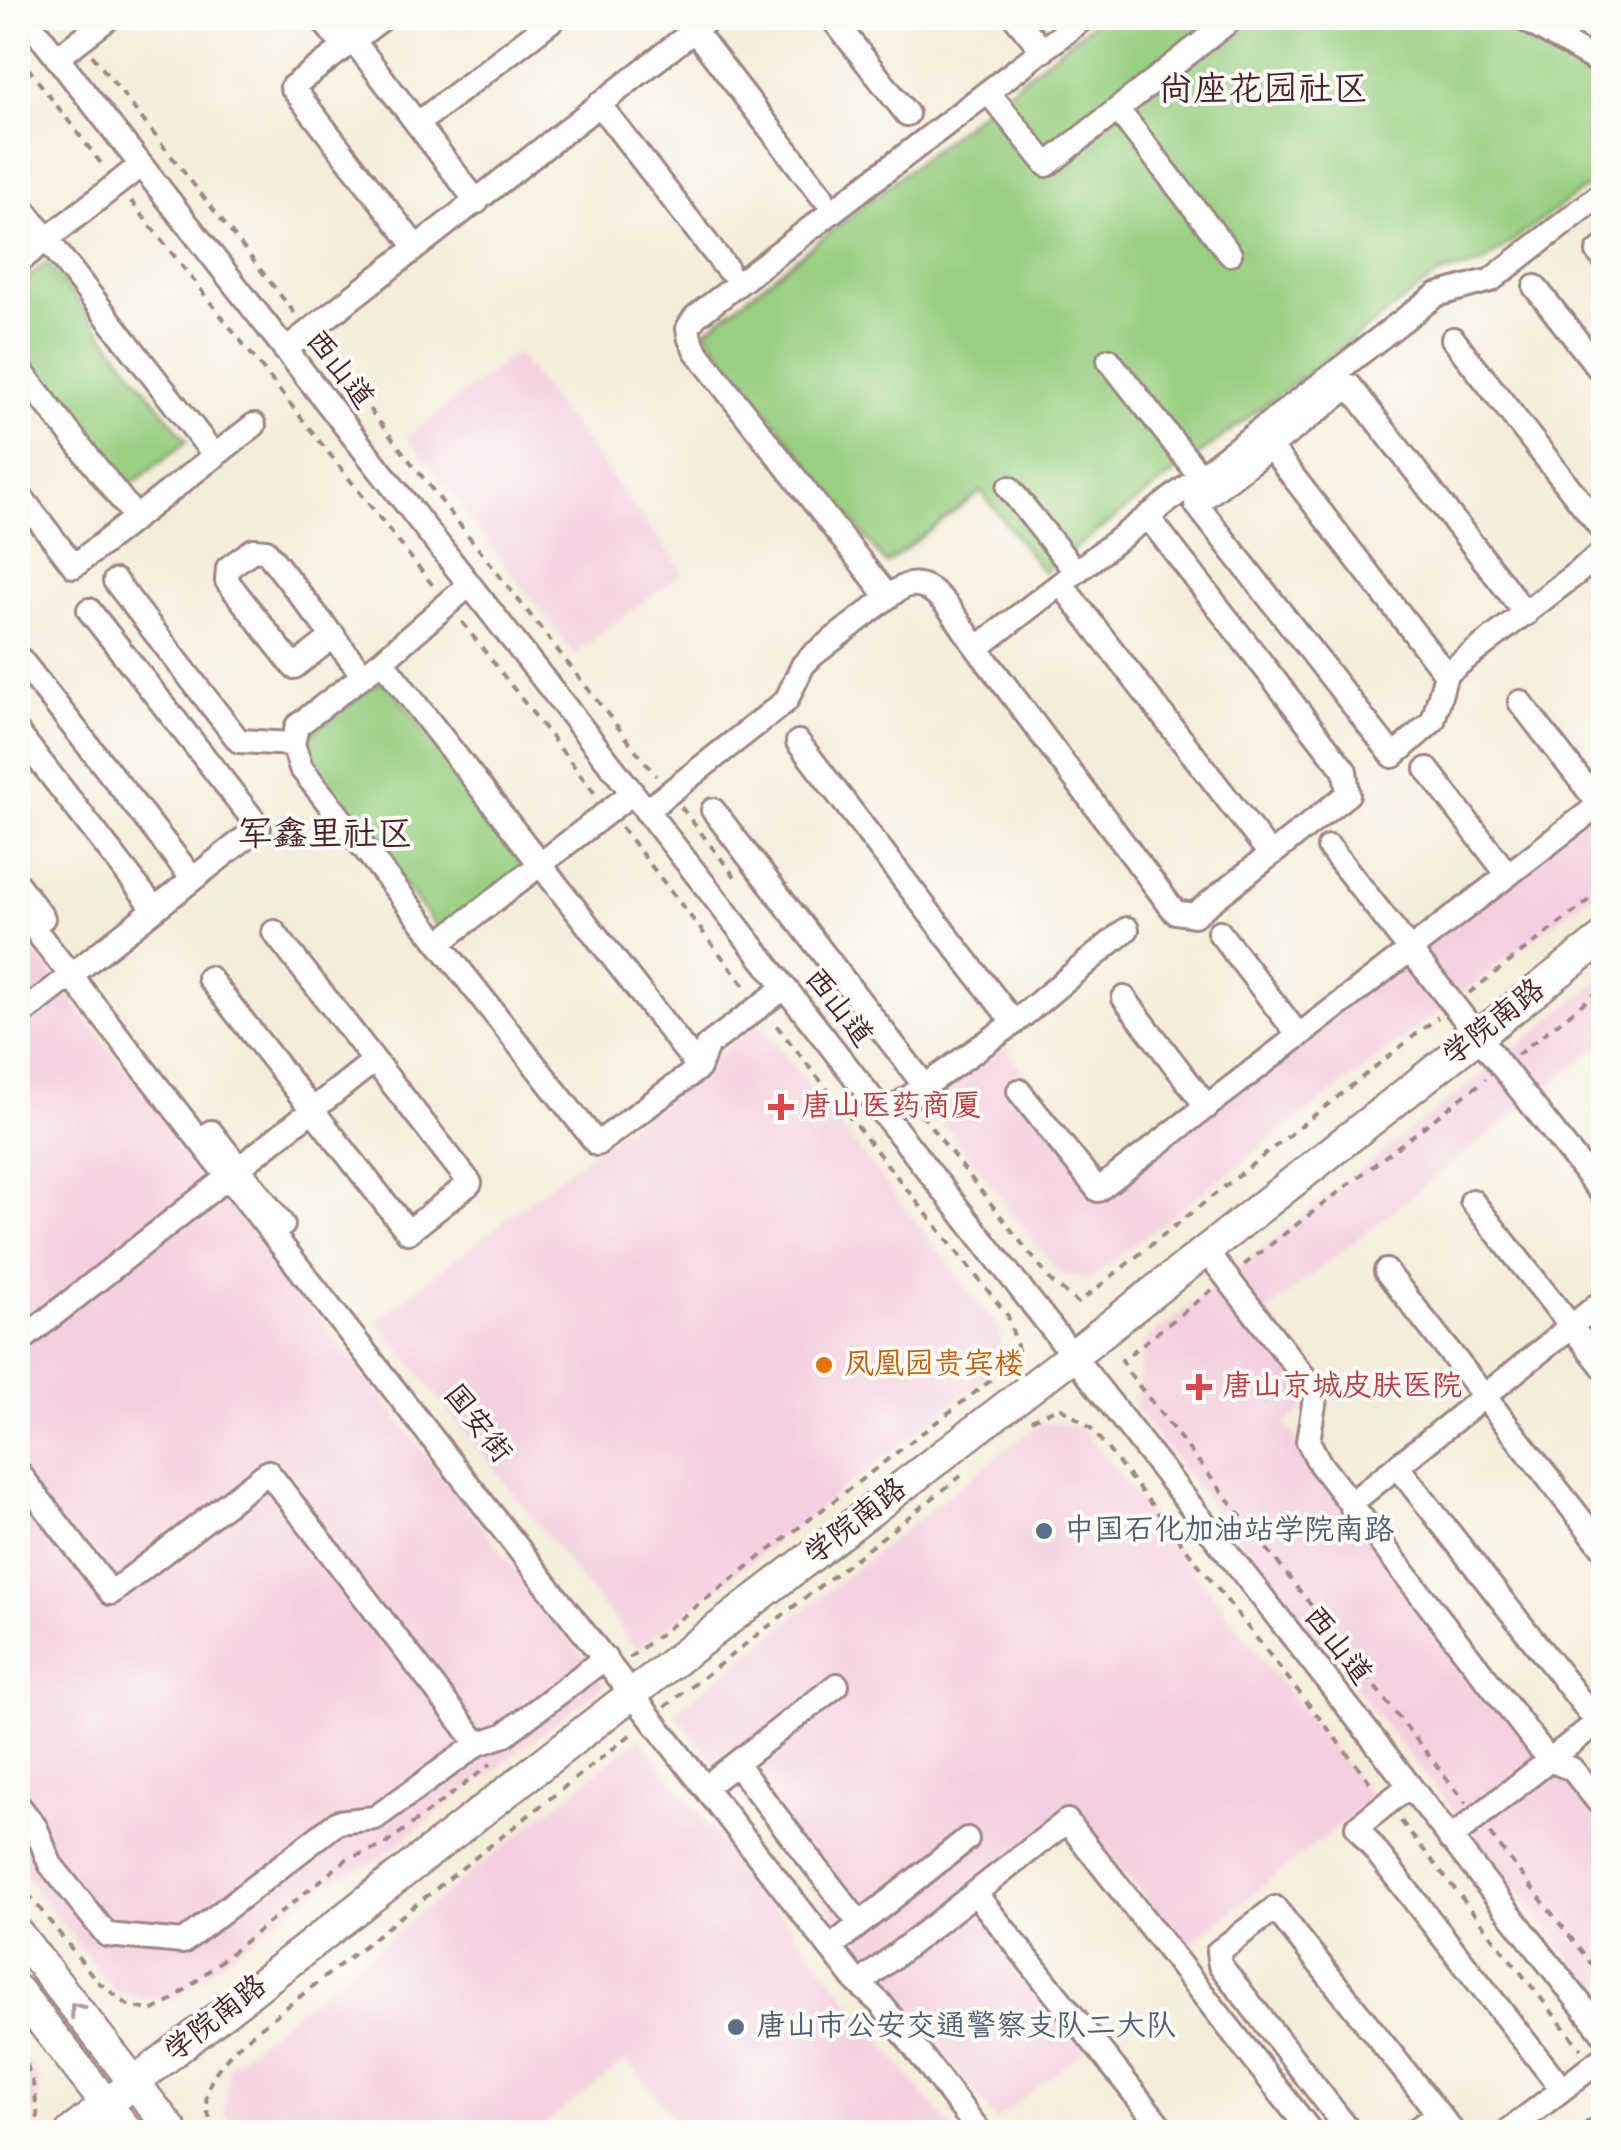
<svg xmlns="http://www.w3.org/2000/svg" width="1621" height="2150" viewBox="0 0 1621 2150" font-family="Kalam,'LXGW WenKai TC',sans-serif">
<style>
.built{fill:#f3cfdf}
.green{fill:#98cf81;stroke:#717756;stroke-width:2.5}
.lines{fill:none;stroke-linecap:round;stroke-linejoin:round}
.minor-casing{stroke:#9f8682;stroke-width:28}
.major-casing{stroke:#9f8682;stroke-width:35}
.path{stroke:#9f8682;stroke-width:4;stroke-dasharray:8 8;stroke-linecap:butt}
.minor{stroke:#fff;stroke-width:22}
.major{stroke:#fff;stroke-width:30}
.oneway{stroke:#ae9aa0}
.health-dot{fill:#e0444e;stroke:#fdfcf7;stroke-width:4}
.food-dot{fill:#e8710a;stroke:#fdfcf7;stroke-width:4}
.service-dot{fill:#5c6f8a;stroke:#fdfcf7;stroke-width:4}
.labels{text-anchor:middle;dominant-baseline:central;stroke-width:8;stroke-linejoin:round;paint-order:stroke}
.street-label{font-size:30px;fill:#4a1f2b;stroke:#fdfcf7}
.health-label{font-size:30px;fill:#be3a42;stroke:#fdfcf7;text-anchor:start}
.food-label{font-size:30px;fill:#c56008;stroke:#fdfcf7;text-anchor:start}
.service-label{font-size:30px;fill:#4e5e75;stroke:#fdfcf7;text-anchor:start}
.quarter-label{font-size:35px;fill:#4a1f2b;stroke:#fdfcf7}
</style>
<rect width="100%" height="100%" fill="#fdfcf7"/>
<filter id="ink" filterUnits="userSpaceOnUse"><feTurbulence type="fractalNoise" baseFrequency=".01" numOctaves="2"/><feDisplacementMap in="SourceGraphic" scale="20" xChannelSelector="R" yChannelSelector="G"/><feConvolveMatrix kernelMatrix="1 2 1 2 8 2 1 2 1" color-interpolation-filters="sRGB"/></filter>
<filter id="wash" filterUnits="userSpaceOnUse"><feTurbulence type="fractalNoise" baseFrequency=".0048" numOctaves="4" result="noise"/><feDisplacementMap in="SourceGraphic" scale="40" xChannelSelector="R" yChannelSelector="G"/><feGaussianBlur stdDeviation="2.25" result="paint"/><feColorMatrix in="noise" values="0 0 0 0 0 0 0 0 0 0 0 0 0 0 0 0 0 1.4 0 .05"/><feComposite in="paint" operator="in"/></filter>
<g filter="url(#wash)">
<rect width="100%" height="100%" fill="#f4edd9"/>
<!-- built -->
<path class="built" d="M516 353 683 572 574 654 407 437Z
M1603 804V885L1091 1278 1060 1274 929 1105 1004 1046 1108 1180Z
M18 931 605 1685 376 1861 323 1884 172 2000 116 1993 18 1866V1362L30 1352 18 1360Z
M1603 978V1043L1266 1312 1328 1389 1285 1424 1603 1829V2000L1135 1409 1143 1343Z
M759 1022 998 1327 1001 1346 988 1376 637 1650 377 1320Z
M1040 1423H1061L1082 1428 1372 1799 1185 1948 1071 1805 963 1890 1087 2048 996 2120 674 1712Z
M640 1738 954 2132H684L627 2060 534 2132H240L224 2112 229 2065Z
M18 2051 40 2079 34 2111 18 2125Z"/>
<!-- green -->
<path class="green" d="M1099 18H1492L1556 59 1603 85V175L1480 265 1439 274 1043 572 981 491 886 564 705 331Z
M47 262 187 441 128 487 18 346V285Z
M376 683 388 684 522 857 520 869 447 926 435 925 307 758 309 735Z"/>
</g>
<g filter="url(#ink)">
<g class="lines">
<!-- minor casing -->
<g class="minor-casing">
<path id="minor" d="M26 18 1604 2034
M321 18 344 47
M383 18 292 87 416 247
M832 18 907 114
M1016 18 1043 51
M1522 18 1604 65
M694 30 822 196
M353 40 477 202
M57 58 109 18
M989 93 1047 165 1233 18
M599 104 727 269
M1118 110 1230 254
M417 124 555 18
M18 202 215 456
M1604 247 1598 252 1604 259
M18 262 141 165
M1535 287 1604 375
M1453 339 1604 532
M285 350 710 18
M1109 360 1200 476
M18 367 136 518
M1271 448 1446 674
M1009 488 1076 572
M18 493 74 566 254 425
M115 581 239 741 293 744
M1061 584 1270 854
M469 585 382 661 297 726 293 744 301 768 597 1144 699 1068 707 1046 784 988
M888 597C894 593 902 586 909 585 938 579 962 629 977 648L1436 295 1491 280 1604 192
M1526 614 1350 386 1196 504 1393 756 1433 721 1446 674 1604 552
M334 636 294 667 227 581 228 568 253 550 266 551 363 675
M977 648 1175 912 1194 915 1348 794 1345 771 1148 517
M382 661 699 1068
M18 663 21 660 193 879
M1520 702 1599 804
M18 733 155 909
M798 742 1014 1023
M1427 769 1508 875
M713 810 925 1086
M646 811 786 701 803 665 813 655 888 597 696 351 690 339 688 328 695 317 1084 18
M1329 847 1604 1196
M18 885 43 918
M18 908 856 1981 881 2004 980 2132
M1219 932 1299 1036
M439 943 632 793
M209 978 408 1232 470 1183 274 932
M1124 998 1207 1107
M18 1017 259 827 89 610
M1019 1091 1098 1190 1604 801
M884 1115 1014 1023 1127 929
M211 1132 283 1225
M1472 1201 1604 1368
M1206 1251 1316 1392 1308 1441 1320 1464 1549 1760 1572 1769 1604 1809
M1386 1271 1604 1549
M18 1343 374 1061
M1397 1466 1597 1722
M18 1472 111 1593 268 1472 478 1744
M1350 1504 1604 1300
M736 1764 860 1924
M717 1778 837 1685
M1409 1786 1357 1827 1562 2089
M18 1805 36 1828 50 1864 107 1935 183 1942 338 1822 375 1818 478 1744 504 1735 605 1658
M1450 1839 1604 1717
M975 1893 1165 2132
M841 1939 967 1839
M869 1976 1067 1821 1311 2132
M1350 2132 1220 1965 1218 1952 1275 1908 1453 2132
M1413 2132 1438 2114
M1507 2132 1604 2057
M1594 2132 1604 2125"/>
</g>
<!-- major casing -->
<g class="major-casing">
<path id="major" d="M18 1934 173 2132
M18 1991 128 2132
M71 2132 632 1694 1072 1356 1604 937"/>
</g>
<!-- path -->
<path class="path" d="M18 55 103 166
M92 55 296 315
M131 201 434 587
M320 346 656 776
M462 622 597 796
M681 807 736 878
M621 827 747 989
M1469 993 1604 889
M1517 1055 1604 987
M921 1114 1052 1282 1078 1303 1438 1017
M1244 1265 1486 1079
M1212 1290 1122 1360 1129 1373 1466 1803
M1031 1420 1060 1407 1091 1428 1373 1786
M629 1658 999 1374 1018 1350 1008 1316 772 1020
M665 1707 961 1476
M1401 1821 1581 2049
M1490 1834 1604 1980
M18 1881 97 1981 128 2005 151 2011 170 2002 347 1859 383 1846 491 1764
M18 2051C36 2075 35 2099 39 2127L37 2132
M219 2132C215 2126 208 2117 207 2110 202 2083 223 2061 240 2044L634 1732"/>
<!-- minor -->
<use href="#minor" class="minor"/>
<!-- major -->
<use href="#major" class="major"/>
</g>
<!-- one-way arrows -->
<defs><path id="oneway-chevron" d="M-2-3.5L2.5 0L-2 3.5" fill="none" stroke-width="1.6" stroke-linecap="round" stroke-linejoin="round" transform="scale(2.5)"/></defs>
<use class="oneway" href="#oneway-chevron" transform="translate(76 2009) rotate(-128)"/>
</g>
<!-- markers -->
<g class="health-dot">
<path d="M776 1092h10v10h10v10h-10v10h-10v-10h-10v-10h10z"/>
<path d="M1194 1372h10v10h10v10h-10v10h-10v-10h-10v-10h10z"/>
</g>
<circle class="food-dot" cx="824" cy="1365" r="10"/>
<g class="service-dot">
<circle cx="1044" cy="1531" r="10"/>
<circle cx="736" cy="2027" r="10"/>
</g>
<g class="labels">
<!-- street labels -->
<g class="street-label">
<text transform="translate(339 370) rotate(52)">西山道</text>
<text transform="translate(838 1008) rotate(52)">西山道</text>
<text transform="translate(1494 1023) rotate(-38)">学院南路</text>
<text transform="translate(477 1424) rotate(52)">国安街</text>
<text transform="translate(856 1522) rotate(-38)">学院南路</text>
<text transform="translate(1337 1646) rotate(52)">西山道</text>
<text transform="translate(216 2019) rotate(-38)">学院南路</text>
</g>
<!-- health labels -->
<g class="health-label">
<text x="801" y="1107">唐山医药商厦</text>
<text x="1222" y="1387">唐山京城皮肤医院</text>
</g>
<!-- food labels -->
<g class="food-label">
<text x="844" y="1365">凤凰园贵宾楼</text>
</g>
<!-- service labels -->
<g class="service-label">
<text x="1064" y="1531">中国石化加油站学院南路</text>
<text x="756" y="2027">唐山市公安交通警察支队二大队</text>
</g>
<!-- quarter labels -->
<g class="quarter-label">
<text x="1263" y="91">尚座花园社区</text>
<text x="325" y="836">军鑫里社区</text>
</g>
</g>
<!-- margin -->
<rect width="1621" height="2150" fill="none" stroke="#fdfcf7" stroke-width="60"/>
</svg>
